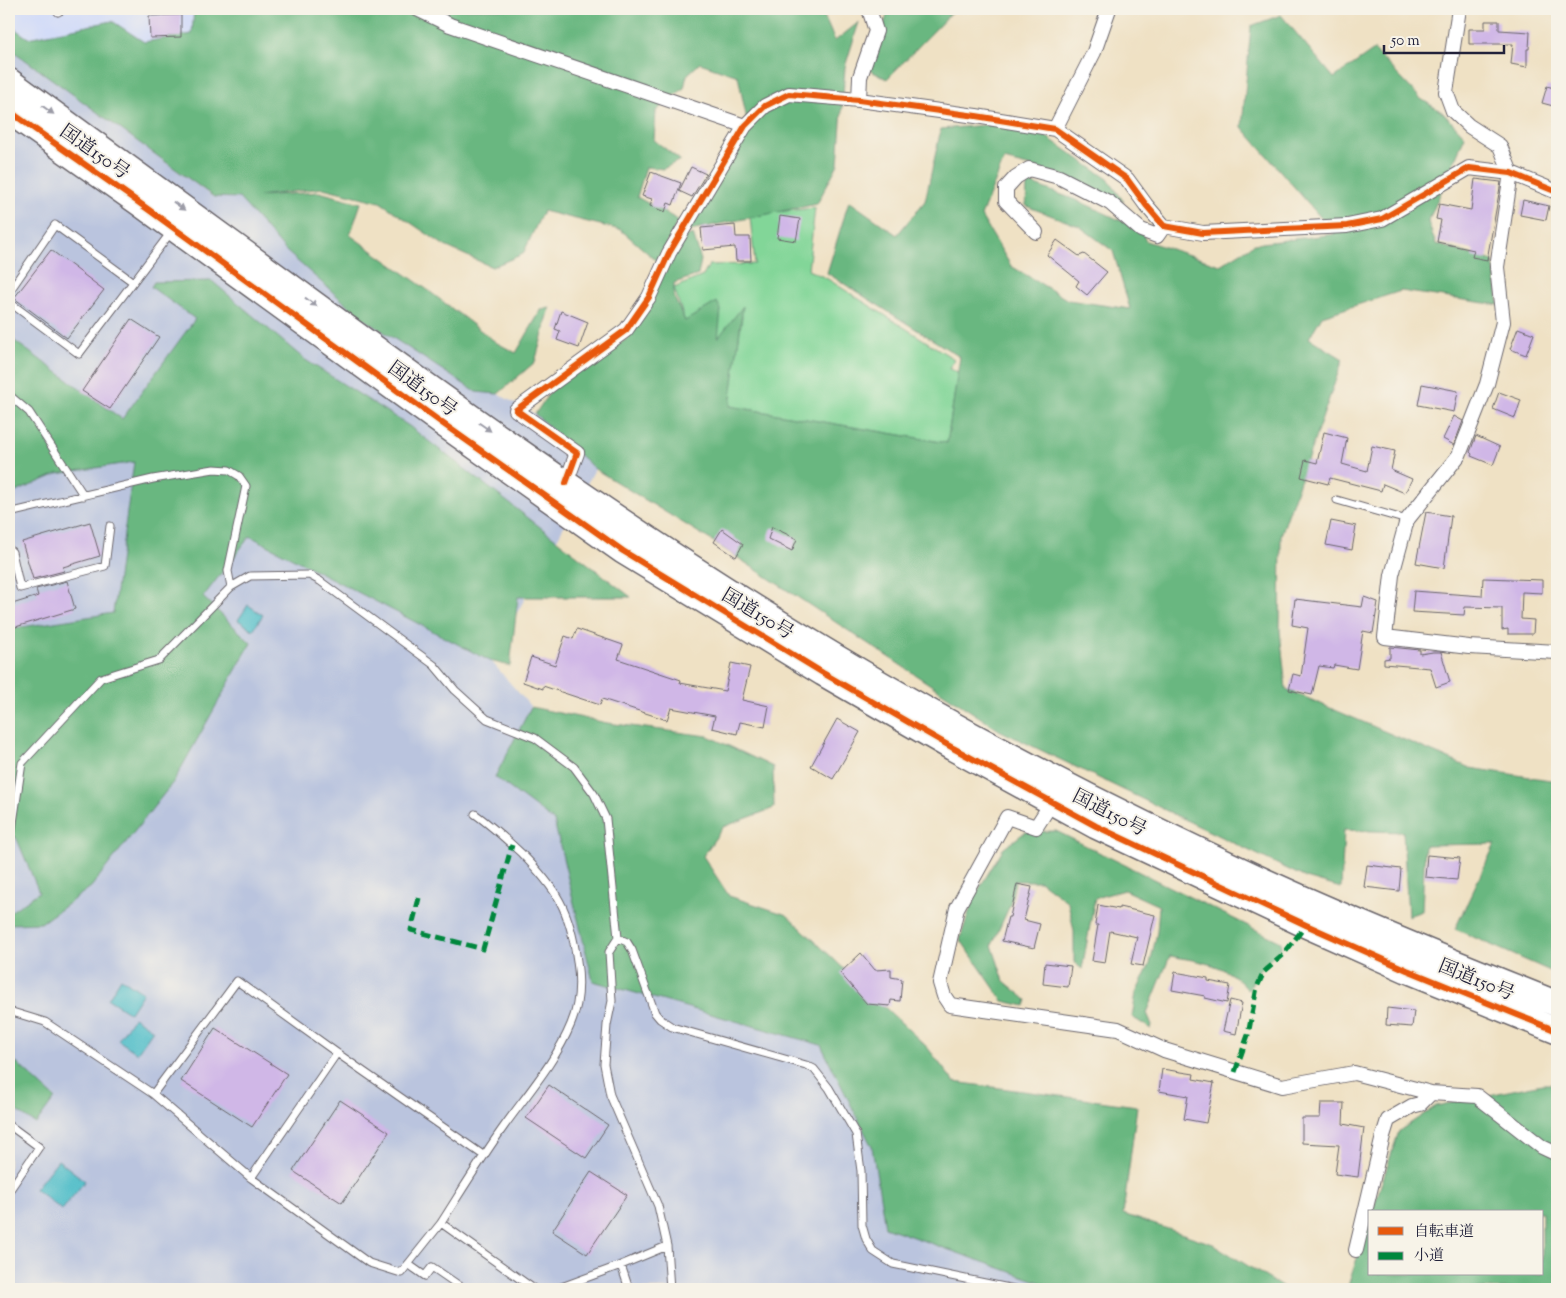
<svg xmlns="http://www.w3.org/2000/svg" width="1566" height="1298" viewBox="0 0 1566 1298" font-family="'Sorts Mill Goudy','Noto Serif JP',serif">
<style>
.built{fill:#d0daf9}
.industrial{fill:#bac4de}
.green{fill:#82d698;stroke:#527c6a}
.forest{fill:#69b780;stroke:#466c5e}
.water{fill:#51bec9;stroke:#3a7082}
.building{fill:#d0b7e7}
.lines{fill:none;stroke-linecap:round;stroke-linejoin:round}
.lane-casing{stroke:#6a656b;stroke-width:9}
.street-casing{stroke:#6a656b;stroke-width:16}
.highway-casing{stroke:#6a656b;stroke-width:28}
.lane{stroke:#fff;stroke-width:7}
.street{stroke:#fff;stroke-width:14}
.highway{stroke:#fff;stroke-width:25}
.quiet{stroke:#00873e;stroke-width:5;stroke-dasharray:10 5;stroke-linecap:butt}
.cycleway-casing{stroke:#f7f3e8;stroke-width:9}
.cycleway{stroke:#e8590c;stroke-width:6}
.oneway{fill:#9c9ca7}
.labels{text-anchor:middle;dominant-baseline:central;stroke-width:4;stroke-linejoin:round;paint-order:stroke}
.street-label{font-size:19px;fill:#22223b;stroke:#f7f3e8}
</style>
<rect width="100%" height="100%" fill="#f7f3e8"/>
<filter id="ink" filterUnits="userSpaceOnUse"><feTurbulence type="fractalNoise" baseFrequency=".02" numOctaves="2"/><feDisplacementMap in="SourceGraphic" scale="10" xChannelSelector="R" yChannelSelector="G"/><feConvolveMatrix kernelMatrix="1 2 1 2 8 2 1 2 1" color-interpolation-filters="sRGB"/></filter>
<filter id="wash" filterUnits="userSpaceOnUse"><feTurbulence type="fractalNoise" baseFrequency=".0096" numOctaves="4" result="noise"/><feDisplacementMap in="SourceGraphic" scale="20" xChannelSelector="R" yChannelSelector="G"/><feGaussianBlur stdDeviation="1.12" result="paint"/><feColorMatrix in="noise" values="0 0 0 0 0 0 0 0 0 0 0 0 0 0 0 0 0 1.4 0 .05"/><feComposite in="paint" operator="in"/></filter>
<g filter="url(#wash)">
<rect width="100%" height="100%" fill="#efe1c4"/>
<!-- built -->
<path class="built" d="M9 9H194L192 34 144 42 112 21 28 38 9 25Z"/>
<!-- industrial -->
<path class="industrial" d="M9 48 213 197 239 198 286 251 361 317 476 392 498 394 535 414 595 469 491 661 531 707 524 722 657 999 821 1045 872 1147 885 1227 1059 1289H9Z"/>
<!-- green -->
<path class="green" d="M815 208 808 270 826 278 954 359 949 369 958 372 947 443 729 406 742 316 718 339 714 304 685 322 674 288 703 276 709 265 755 264 750 217 776 212Z"/>
<!-- forest -->
<path class="forest" d="M194 9H821L835 41 859 22 845 67 838 164 817 204 695 229 684 234 749 130 738 76 700 63 687 75 684 88 656 111 654 140 680 160 663 169 646 167 637 197 678 220 659 263 621 230 543 211 523 254 492 267 445 246 380 202 323 188 259 196 319 192 361 203 350 235 425 288 497 343 516 353 541 310 550 308 535 362 498 394 476 392 361 317 286 251 239 198 214 197 9 48V25L28 38 112 21 144 42 192 34Z
M893 9H955L887 79 869 70 887 15Z
M1281 15 1334 78 1374 50 1421 99 1442 112 1465 136 1428 222 1436 244 1493 261 1499 305 1401 291 1322 316 1309 338 1343 359 1281 535 1280 631 1286 689 1470 768 1557 781V974L1455 929 1495 844 1425 845 1422 911 1408 916 1403 832 1344 830 1341 888 1306 878 999 730 714 542 595 469 535 414 552 389 628 338 679 239 693 234 701 260 698 275 674 283V297L685 321 717 302 721 310 718 338 743 306 730 406 947 443 960 357 827 273 849 201 897 235 925 201 941 129 996 124 1044 135 1108 179 1124 202 1062 175 1004 160 981 216 1011 266 1068 300 1130 309 1113 251 1079 226 1026 206 1027 182 1081 202 1141 230 1146 241 1220 265 1254 244 1335 234 1242 127 1251 26Z
M212 281 304 359 409 426 631 597H518L510 666 490 661 250 536 203 597 251 643 174 781 91 887 41 923 9 924V913L39 892 17 839 9 830V629L113 613 134 462 57 474 9 495V337L122 419 195 319 151 287 154 282Z
M531 707 607 723 708 736 773 767 774 808 723 827 703 856 729 896 787 915 927 1047 954 1082 1137 1106 1123 1214 1213 1244 1285 1289H1059L885 1227 872 1147 821 1045 593 981 554 821 495 777Z
M1056 831 1281 942V948L1259 970 1248 990C1226 963 1202 962 1170 956L1147 1013 1152 1025 1151 1029 1132 1017 1136 993 1150 964 1157 932 1159 906 1124 890 1095 898 1082 969 1074 962V931L1068 902 1040 881H1015L1010 905 992 945 1004 981 1027 1000 1025 1006 1003 1001 960 939 974 897 1003 849 1025 832Z
M9 1056 55 1098 36 1124 9 1106Z
M1542 1084H1557V1289H1347L1370 1218V1274H1542V1212H1372L1399 1131 1436 1106Z"/>
<!-- water -->
<path class="water" d="M248 605 263 615 253 630 238 620Z
M121 978 143 993 130 1013 108 999Z
M134 1017 153 1030 137 1053 118 1040Z
M58 1160 85 1181 62 1210 35 1189Z"/>
<g id="blocks">
<!-- building -->
<path class="building" d="M181 15V37L150 38 149 16Z
M1485 21H1499V30L1530 32 1529 49H1527V67L1511 64 1513 44H1469V29H1485Z
M1547 86 1557 89V107L1542 103Z
M691 167 706 174 692 197 679 191Z
M651 172 681 183 673 205 668 203 665 212 650 206 652 199 642 196Z
M1475 179 1501 182 1487 260 1472 257 1474 250 1437 242 1441 220 1436 219 1439 204 1471 210Z
M1523 200 1549 206 1546 220 1520 215Z
M780 216 800 219 796 241 777 238Z
M735 225 736 237H750L751 261H736L735 247 703 250 701 228Z
M1057 240 1079 256 1084 254 1107 272 1087 295 1076 286 1079 281 1047 255Z
M51 250 104 290 67 338 14 298Z
M561 311 588 322 579 348 557 340 560 331 555 329Z
M131 319 159 337 110 409 82 391Z
M1518 328 1534 334 1526 355 1510 349Z
M1422 384 1458 391 1454 412 1418 405Z
M1499 392 1521 400 1515 418 1493 409Z
M1454 416 1463 421 1454 445 1443 439Z
M1324 432 1347 438 1342 464 1367 471 1372 446 1395 451 1391 470 1412 479 1405 493 1383 484 1381 491 1330 478 1328 484 1301 477 1305 460 1317 463Z
M1476 436 1500 447 1493 465 1471 456 1472 454 1470 452Z
M1426 512 1451 516 1444 568 1416 563Z
M1331 521 1356 526 1352 550 1326 545Z
M90 522 100 556 63 567 64 571 33 579 22 542Z
M772 527 797 539 792 551 768 539Z
M722 529 743 544 736 557 714 542Z
M1483 578 1542 580V593L1522 592 1521 619 1534 620 1533 634H1508V629L1502 630V608L1465 607 1464 615 1412 612 1414 591 1482 596Z
M67 581 75 609 9 629V605L38 596 36 589Z
M1364 597 1378 602 1373 633 1363 631 1357 669 1334 665 1333 668 1319 666 1312 695 1289 690 1293 674 1301 676 1308 628 1292 625 1295 599 1362 607Z
M577 629 623 645 618 659 681 680 680 683 725 691 731 663 750 667 742 700 769 706 765 727 740 722 737 734 712 728 715 716 671 708 667 720 602 699 600 705 543 686V689L523 682 531 657 555 665 565 636 573 639Z
M1390 647 1420 650V654L1433 652H1441L1450 682 1436 687 1430 668 1384 664V659L1390 658Z
M837 719 860 732 833 779 811 766Z
M1427 855 1460 858 1457 880 1425 877Z
M1367 865 1401 869 1399 891 1364 887Z
M1017 884 1032 887 1024 920 1040 924 1034 948 1002 941 1008 917H1010Z
M1098 905 1119 909V907L1155 915 1143 966 1131 964 1137 937 1110 931 1105 963 1092 961 1098 925H1095Z
M861 953 875 970 891 969V977L902 979 900 1001 891 1000 890 1006 867 1004 840 973Z
M1045 963 1071 966 1068 987 1043 984Z
M1175 972 1208 978V981L1230 985 1227 1003 1205 998V996L1172 990Z
M1230 1000 1242 1003 1236 1034 1223 1031Z
M1387 1008 1414 1011 1412 1027 1386 1025Z
M215 1028 287 1074 252 1127 181 1081Z
M1162 1069 1194 1074 1193 1079 1214 1083 1206 1123 1184 1119 1188 1096 1159 1091Z
M549 1085 608 1125 586 1158 526 1118Z
M340 1100 389 1132 342 1203 293 1171Z
M1321 1103H1344L1343 1124 1364 1128 1358 1177 1335 1174 1339 1145 1302 1143V1118H1320Z
M591 1172 627 1195 587 1254 552 1231Z"/>
</g>
</g>
<g filter="url(#ink)">
<use href="#blocks" fill-opacity="0" stroke="#6a656b" stroke-width="1"/>
<g class="lines">
<!-- lane casing -->
<g class="lane-casing">
<path id="lane" d="M56 9 58 12 64 9
M9 292 55 225 133 282
M9 302 79 354 171 232
M9 395 29 412 84 496
M1337 500 1407 520
M9 513 153 479 214 469 229 470 239 476 246 486 228 571 231 587
M9 549 12 552 20 588 105 566 110 526
M10 843 22 763 101 678 159 660 231 587 250 576 309 575 320 581 434 665 455 690 487 719 535 738 574 767 594 794 606 819 618 938 609 952 612 1001 607 1025 604 1064 610 1095 658 1206 667 1246 670 1289
M618 938 627 942 632 950 655 1013 660 1019 672 1027 806 1065 814 1069 829 1088 856 1134 861 1171 862 1225 866 1239 873 1251 893 1264 1014 1289
M9 1011 45 1022 153 1094 251 1178 369 1263 401 1273 441 1223 534 1289
M153 1094 237 981 337 1053 483 1155
M9 1125 39 1147 9 1191
M251 1178 337 1053
M441 1223C462 1190 482 1157 505 1125 528 1093 556 1061 571 1024 579 1005 580 981 577 961 570 910 557 889 521 853 506 839 492 826 475 814
M408 1264 425 1276 432 1267 464 1289
M621 1265 667 1246
M556 1289 621 1265 629 1289"/>
</g>
<!-- street casing -->
<g class="street-casing">
<path id="street" d="M417 9 450 25 745 126
M1459 9 1446 92 1453 111 1469 126 1500 146 1511 173 1497 267 1503 322 1487 384 1459 455 1407 520 1392 575 1385 637 1469 647 1557 652
M859 100 860 77 876 31 869 9
M1055 129 1094 52 1109 9
M1036 232 1006 201V188L1016 177 1029 169 1059 177 1110 203 1141 230 1157 236 1164 226
M566 483 577 453 516 410 626 330 649 297 669 253 745 126 765 106 789 94 859 100 976 116 1055 129 1127 179 1146 205 1164 226 1203 233 1347 226 1382 219 1469 168 1511 173 1557 192
M1052 802 1036 827 1007 817 957 908 940 983 944 996 950 1005 1118 1029 1164 1050 1282 1086 1354 1073 1431 1093 1477 1096 1542 1147 1557 1154
M1356 1250 1383 1136 1388 1120 1412 1106 1420 1104 1431 1093"/>
</g>
<!-- highway casing -->
<g class="highway-casing">
<path id="highway" d="M9 81C112 156 214 231 317 306 486 430 657 551 837 658 975 741 1118 814 1264 881 1360 925 1459 965 1557 1004
M9 111 138 202 442 423 623 551 823 673 953 748 1096 826 1306 925 1407 970 1557 1031"/>
</g>
<!-- lane -->
<use href="#lane" class="lane"/>
<!-- street -->
<use href="#street" class="street"/>
<!-- highway -->
<use href="#highway" class="highway"/>
<!-- quiet -->
<path class="quiet" d="M419 898 411 930 483 949 512 845
M1235 1072 1248 1035 1257 987 1264 972 1283 955 1306 925"/>
<!-- cycleway casing -->
<g class="cycleway-casing">
<path id="cycleway" d="M9 111 138 202 442 423 623 551 823 673 953 748 1096 826 1306 925 1407 970 1557 1031
M566 483 577 453 516 410 626 330 649 297 669 253 745 126 765 106 789 94 859 100 976 116 1055 129 1127 179 1146 205 1164 226 1203 233 1347 226 1382 219 1469 168 1511 173 1557 192"/>
</g>
<!-- cycleway -->
<use href="#cycleway" class="cycleway"/>
</g>
<!-- one-way arrows -->
<defs><path id="oneway-solid" d="M-6-.8H1V-3.2L6.5 0L1 3.2V.8H-6Z" transform="scale(1.25)"/></defs>
<g class="oneway">
<use href="#oneway-solid" transform="translate(48 110) rotate(36)"/>
<use href="#oneway-solid" transform="translate(179 206) rotate(36)"/>
<use href="#oneway-solid" transform="translate(311 302) rotate(36)"/>
<use href="#oneway-solid" transform="translate(485 427) rotate(35)"/>
</g>
</g>
<g class="labels">
<!-- street labels -->
<g class="street-label">
<text transform="translate(94 153) rotate(35)">国道150号</text>
<text transform="translate(422 390) rotate(36)">国道150号</text>
<text transform="translate(757 615) rotate(31)">国道150号</text>
<text transform="translate(1109 814) rotate(27)">国道150号</text>
<text transform="translate(1476 981) rotate(22)">国道150号</text>
</g>
</g>
<!-- margin -->
<rect width="1566" height="1298" fill="none" stroke="#f7f3e8" stroke-width="30"/>
<!-- legend -->
<rect x="1368" y="1210" width="175" height="65" fill="#f7f3e8" stroke="#a29fa3"/>
<rect x="1378" y="1227" width="25" height="8" fill="#e8590c" stroke="#a29fa3"/>
<text x="1414" y="1236" font-size="15" fill="#22223b">自転車道</text>
<rect x="1378" y="1252" width="25" height="8" fill="#00873e" stroke="#a29fa3"/>
<text x="1414" y="1260" font-size="15" fill="#22223b">小道</text>
<!-- scale -->
<path d="M1384 45v8h120v-8" fill="none" stroke="#22223b" stroke-width="2.5"/>
<text x="1391" y="45" font-size="15" fill="#22223b" stroke="#f7f3e8" stroke-width="4" paint-order="stroke">50 m</text>
</svg>
